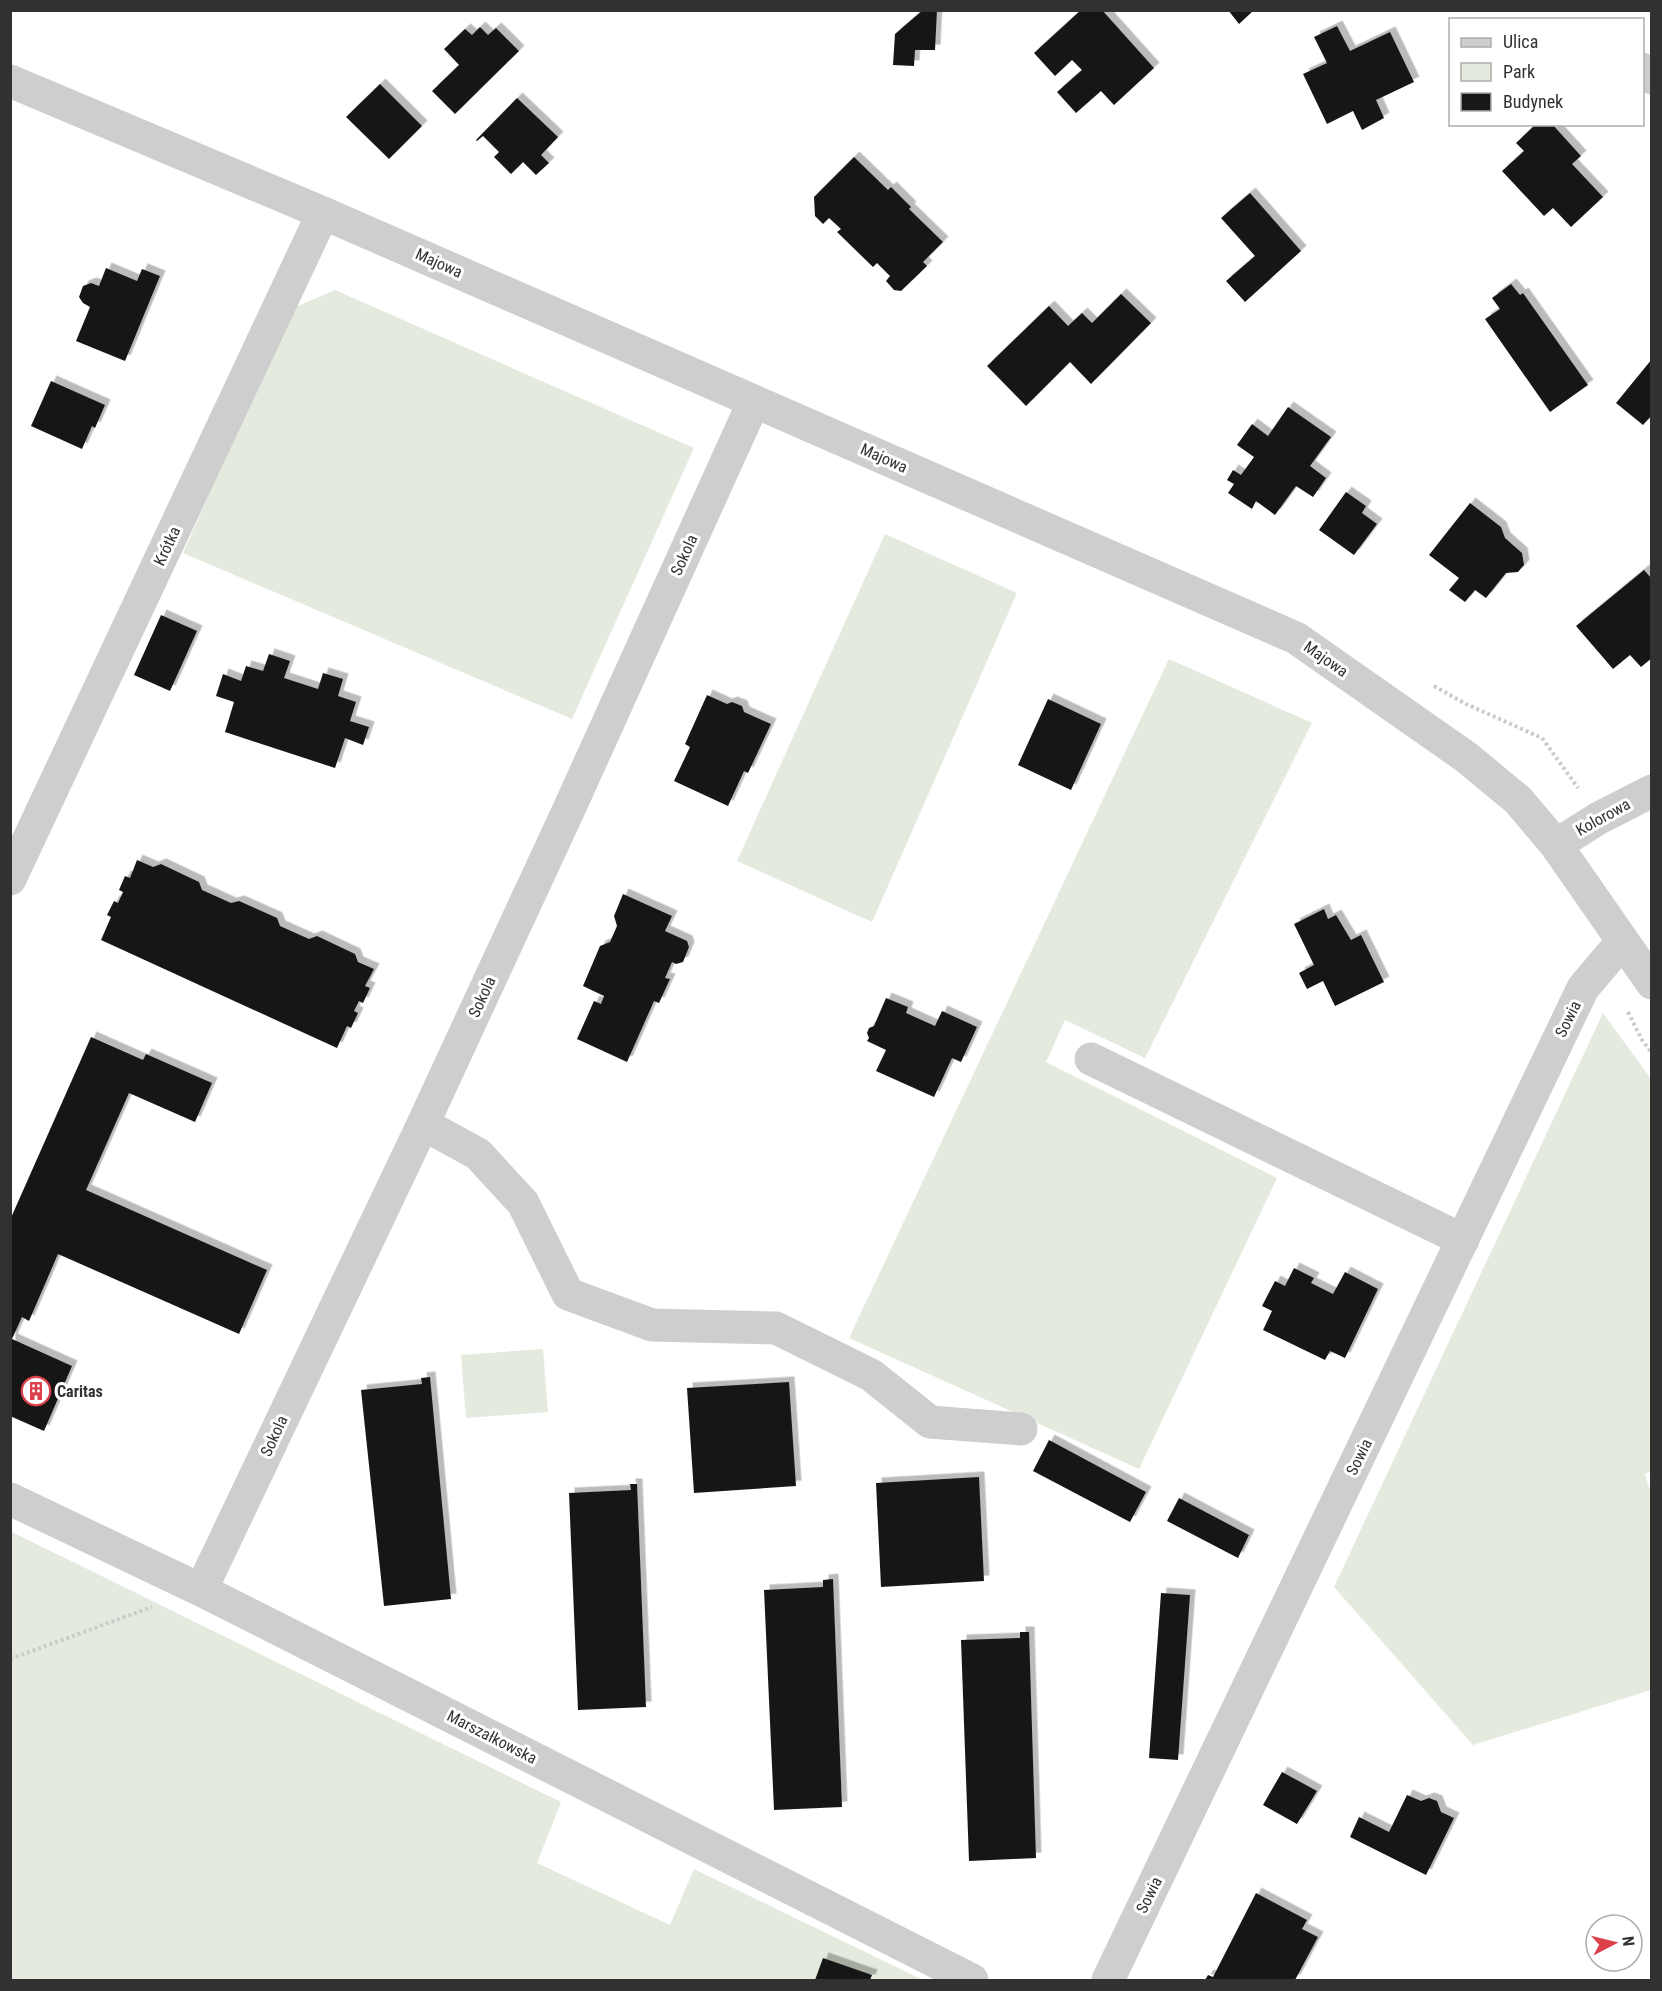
<svg xmlns="http://www.w3.org/2000/svg" width="1662" height="1991" viewBox="0 0 1662 1991" font-family="'Roboto Condensed',sans-serif">
<style>
.green{fill:#e4eade}
.building{fill:#181818;filter:url(#shadow)}
.lines{fill:none;stroke-linecap:round;stroke-linejoin:round}
.path{stroke:#cbcbcb;stroke-width:4;stroke-dasharray:3 3;stroke-linecap:butt}
.minor{stroke:#cecece;stroke-width:33}
.labels{text-anchor:middle;dominant-baseline:central;stroke-width:6;stroke-linejoin:round;paint-order:stroke}
.street-label{font-size:16px;fill:#313131;stroke:#fff}
.poi-label{font-size:16px;font-weight:bold;fill:#313131;stroke:#fff;text-anchor:start}
</style>
<defs>
<filter id="shadow"><feDropShadow dx="5.5" dy="-5.5" stdDeviation="0" flood-color="#0004"/></filter>
</defs>
<rect width="100%" height="100%" fill="#fff"/>
<!-- green -->
<path class="green" d="M335 290 694 448 572 719 183 553 291 309Z
M885 534 1017 593 872 922 737 861Z
M1169 659 1312 723 1145 1058 1065 1020 1046 1062 1277 1178 1139 1469 849 1338Z
M1603 1013 1651 1079 1652 1471 1645 1474 1652 1498 1651 1690 1473 1745 1334 1587Z
M543 1349 548 1412 466 1418 461 1355Z
M10 1531 561 1802 537 1863 670 1925 694 1869 923 1980H11Z"/>
<!-- building -->
<path class="building" d="M923 10H937L935 50H915L914 66 893 65 895 34Z
M1081 10H1102L1154 68 1114 105 1101 91 1076 113 1057 92 1082 70 1072 60 1055 76 1034 53Z
M1228 10H1254L1239 24Z
M1337 26 1350 51 1390 32 1414 82 1376 100 1384 118 1362 130 1353 111 1327 124 1303 74 1327 63 1314 37Z
M480 27 488 35 496 28 519 51 455 114 432 91 459 65 444 49 465 29 472 35Z
M380 84 422 126 389 159 346 117Z
M517 98 558 137 541 155 549 163 536 175 523 162 511 174 494 157 499 152 483 136 477 141 476 140Z
M1536 124H1552L1581 156 1572 164 1603 197 1571 227 1553 208 1544 216 1502 171 1524 151 1516 143Z
M854 157 888 190 891 187 911 207 909 209 943 242 923 262 927 266 901 291 894 290 886 281 890 276 877 263 873 267 837 232 841 229 829 218 823 224 815 216 814 197Z
M1250 193 1301 251 1245 302 1226 281 1255 256 1221 218Z
M106 268 137 281 142 269 160 276 125 361 76 341 90 307 83 303 79 297 83 286 91 283 99 286Z
M1511 284 1520 295 1523 293 1588 385 1550 412 1485 319 1500 309 1492 298Z
M1121 294 1151 323 1091 384 1070 362 1026 406 987 366 1049 306 1068 326 1082 313 1092 323Z
M1652 359V415L1643 425 1616 403Z
M51 381 105 405 95 428 92 426 82 449 31 426Z
M1288 407 1331 437 1310 466 1326 478 1313 497 1296 486 1275 515 1256 501 1252 509 1228 493 1234 484 1227 480 1233 470 1241 475 1254 457 1237 445 1252 424 1268 436Z
M1346 492 1366 506 1362 513 1377 524 1354 555 1319 530Z
M1470 503 1501 527 1505 538 1522 553 1524 565 1518 572 1506 573 1486 598 1475 590 1465 602 1449 590 1459 578 1429 555Z
M1644 570 1652 579V658L1641 667 1630 655 1613 669 1576 626Z
M161 615 197 631 170 691 134 675Z
M269 654 290 661 284 678 318 689 323 673 343 679 338 696 356 702 350 721 369 727 363 745 345 738 335 768 225 732 234 702 216 696 223 674 241 681 246 666 263 671Z
M707 695 727 704 732 702 742 706 744 712 771 724 748 773 744 771 728 806 674 781 690 747 685 744Z
M1048 699 1101 724 1071 790 1018 765Z
M137 860 153 867 161 864 199 882 202 890 231 903 239 901 277 918 280 926 309 939 317 936 355 954 358 962 374 969 365 986 370 988 363 1003 359 1001 354 1011 358 1013 351 1028 347 1026 337 1048 101 940 111 917 107 915 114 901 118 903 123 892 119 890 125 876 130 878Z
M623 894 672 916 665 931 687 941 689 947 683 962 676 964 672 962 665 978 670 979 659 1003 654 1001 627 1062 577 1039 594 1001 601 1004 604 996 583 986 600 946 610 942 617 926 614 916Z
M1324 909 1328 919 1336 915 1351 940 1361 935 1384 982 1335 1006 1323 981 1307 989 1299 973 1314 965 1294 924Z
M886 998 908 1007 906 1013 935 1026 942 1011 977 1027 961 1062 952 1058 934 1097 876 1071 886 1050 867 1041 869 1038 867 1033 869 1028 874 1026Z
M91 1037 143 1060 146 1054 212 1083 195 1122 129 1093 86 1190 267 1270 239 1334 58 1254 29 1321 22 1317 12 1339 72 1366 44 1431 10 1416V1220Z
M1294 1268 1314 1278 1311 1283 1333 1294 1345 1272 1378 1289 1345 1358 1330 1351 1325 1360 1263 1330 1272 1311 1262 1306 1275 1281 1285 1286Z
M430 1377 451 1599 384 1606 361 1390 422 1384 421 1378Z
M789 1382 796 1486 694 1493 687 1388Z
M1049 1440 1146 1492 1130 1522 1033 1471Z
M979 1477 984 1581 881 1587 876 1483Z
M630 1484H637L646 1707 578 1710 569 1493 631 1490Z
M1179 1498 1249 1535 1238 1558 1167 1521Z
M833 1579 842 1807 774 1810 764 1590 823 1587V1580Z
M1161 1593 1190 1595 1178 1760 1149 1758Z
M1020 1632H1029L1036 1858 969 1861 961 1640 1020 1638Z
M1282 1772 1317 1791 1297 1824 1263 1805Z
M1407 1795 1421 1801 1429 1798 1437 1801 1441 1812 1454 1818 1426 1875 1350 1837 1359 1817 1389 1832Z
M1256 1893 1307 1920 1302 1929 1318 1937 1295 1980H1205L1208 1975 1213 1977Z
M823 1958 872 1975 870 1980H815Z"/>
<g class="lines">
<!-- path -->
<path class="path" d="M1434 686 1466 704 1542 738 1578 788
M1628 1012 1642 1040 1652 1053
M10 1659 152 1607"/>
<!-- minor -->
<path class="minor" d="M1642 69 1652 78
M10 81 323 213 1296 638 1466 757 1518 800 1556 845 1652 983
M1556 845 1599 818 1652 791
M10 879 323 213
M1091 1059 1463 1240
M423 1124 478 1154 523 1203 568 1294 652 1325 776 1328 871 1375 930 1422 1021 1429
M10 1499 201 1590 972 1980
M201 1590 423 1124 569 809 754 401
M1108 1980 1583 988 1622 942"/>
</g>
<!-- icons -->
<defs>
<g id="building-ring" transform="scale(1.5)"><circle r="9.5" fill="#fff" stroke="#db404b" stroke-width="1.5"/><path d="M-4-6H4V6H1V3H-1V6H-4ZM-2.5-4.3h1.7v1.8h-1.7ZM.8-4.3h1.7v1.8H.8ZM-2.5-1h1.7V.8h-1.7ZM.8-1h1.7V.8H.8Z" fill="#db404b"/></g>
</defs>
<g fill-rule="evenodd">
<use href="#building-ring" x="36" y="1391"/>
</g>
<g class="labels">
<!-- street labels -->
<g class="street-label">
<text transform="translate(439 263) rotate(24)">Majowa</text>
<text transform="translate(884 458) rotate(24)">Majowa</text>
<text transform="translate(167 546) rotate(-65)">Krótka</text>
<text transform="translate(684 555) rotate(-66)">Sokola</text>
<text transform="translate(1326 659) rotate(35)">Majowa</text>
<text transform="translate(1603 817) rotate(-29)">Kolorowa</text>
<text transform="translate(482 997) rotate(-65)">Sokola</text>
<text transform="translate(1568 1019) rotate(-64)">Sowia</text>
<text transform="translate(274 1436) rotate(-65)">Sokola</text>
<text transform="translate(1359 1457) rotate(-64)">Sowia</text>
<text transform="translate(492 1737) rotate(27)">Marszałkowska</text>
<text transform="translate(1149 1895) rotate(-64)">Sowia</text>
</g>
<!-- poi labels -->
<g class="poi-label">
<text x="57" y="1391">Caritas</text>
</g>
</g>
<!-- border -->
<rect width="1662" height="1991" fill="none" stroke="#313131" stroke-width="24"/>
<!-- legend -->
<rect x="1449" y="18" width="195" height="108" fill="#ffffff" stroke="#adadad" stroke-width="1.5"/>
<rect x="1461" y="38" width="30" height="9" fill="#cecece" stroke="#adadad" stroke-width="1.5"/>
<text x="1503" y="48" font-size="18" fill="#313131">Ulica</text>
<rect x="1461" y="63" width="30" height="18" fill="#e4eade" stroke="#adadad" stroke-width="1.5"/>
<text x="1503" y="78" font-size="18" fill="#313131">Park</text>
<rect x="1461" y="93" width="30" height="18" fill="#181818" stroke="#adadad" stroke-width="1.5"/>
<text x="1503" y="108" font-size="18" fill="#313131">Budynek</text>
<!-- north arrow -->
<g transform="translate(1614 1943) rotate(83)"><circle r="28" fill="#ffffff" stroke="#adadad" stroke-width="1.5"/>
<path d="M0-4.5L10 22L0 15L-10 22Z" fill="#db404b"/>
<text y="-9" font-size="16" font-weight="bold" text-anchor="middle" fill="#313131">N</text>
</g>
</svg>
